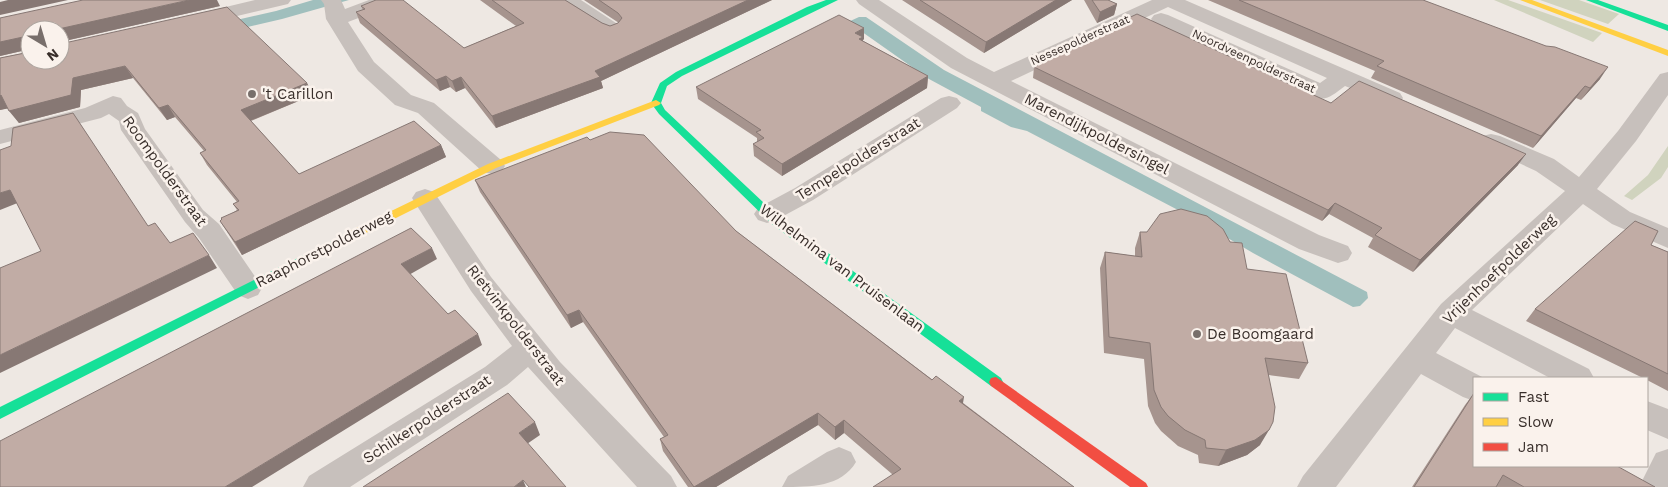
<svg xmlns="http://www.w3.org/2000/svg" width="1668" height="487" viewBox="0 0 1668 487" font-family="'Work Sans',sans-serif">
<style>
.green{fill:#d0d3be}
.water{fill:#a0bfbd}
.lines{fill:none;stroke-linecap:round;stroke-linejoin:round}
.street{fill:#c7c0bc;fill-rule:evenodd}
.fast{fill:#16e098;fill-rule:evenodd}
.slow{fill:#ffcf43;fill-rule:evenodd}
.jam{fill:#f24e42;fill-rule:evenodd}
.wall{fill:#a6948e}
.shaded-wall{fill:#877874}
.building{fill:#c1aca5;stroke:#877874}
.poi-dot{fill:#786f6b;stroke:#faf2ec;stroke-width:2}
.labels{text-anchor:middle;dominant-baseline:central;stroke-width:5;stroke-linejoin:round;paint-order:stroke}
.far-street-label{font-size:12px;fill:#382e2a;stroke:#faf2ec}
.poi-label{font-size:15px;fill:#382e2a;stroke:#faf2ec;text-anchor:start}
.street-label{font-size:15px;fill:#382e2a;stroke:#faf2ec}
</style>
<rect width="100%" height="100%" fill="#eee8e3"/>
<!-- green -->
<path class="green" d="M1494 0H1508L1602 33 1593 42Z
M1540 0H1579L1619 14 1608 24Z
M1668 146V167L1661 178 1632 200 1624 196 1648 175Z"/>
<!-- water -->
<path class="water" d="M313 0H349L282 19 116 58 0 74 276 11Z
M859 17H866L944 70 1367 292 1368 298 1360 306 1353 307 1253 253 1199 221 1027 131 1011 127 981 111V107L929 79 848 22Z"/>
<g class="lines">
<!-- street -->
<path class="street" d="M255 0H291L288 4 195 26 188 24 185 20 188 16Z
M321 0H341L345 9 369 0H398L395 4 348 22 374 62 411 95 434 103 501 160 505 166 501 172 492 174 483 172 418 113 395 105 358 71 326 19 324 4Z
M557 0H581L619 25 622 29 619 33 612 35 605 33 560 4Z
M856 0H879L967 58 994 72 1152 0H1185L1400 93 1403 98 1400 103 1392 105 1345 86C1334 94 1328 101 1314 98L1154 23 1151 19 1154 15 1161 13 1168 15 1320 83 1327 78 1168 7 1011 81 1319 235 1348 246 1352 253 1348 260 1338 263 1299 249 951 68 859 4Z
M1668 72V95L1636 141 1597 189 1630 212 1668 228V248L1612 224 1583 204 1472 310 1589 369 1594 378H1550L1455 328 1436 353 1484 378H1474V401L1463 397 1421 374 1336 487H1297L1303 476 1441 304 1565 191 1536 171 1482 146 1479 141 1482 136 1491 134 1500 136 1554 159 1579 177 1618 131 1660 74Z
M113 96 121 98 127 106 138 113 145 129 203 210 219 224 258 281 262 288 258 295 248 299 238 295 199 238 185 222 121 130 119 121 109 114 101 118 0 144V130L85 108Z
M949 96 957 98 961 103 957 108 813 200 776 220 767 223 758 220 754 214 758 208 795 188 941 98Z
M425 189 434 192 491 277 560 362 671 476 677 487H637L528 367 507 385 350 487H303L309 476 485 367 512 346 471 291 412 198 416 192Z
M1647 401 1668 409V439L1647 430Z
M839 447 851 452 856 462C841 487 811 487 782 487L788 476 827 452Z
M1668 449V487H1639L1656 453Z"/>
<!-- fast -->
<path class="fast" d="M826 0H838L682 76 667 86 661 103 665 110 781 219 1001 378 1003 382 1001 386 996 387 991 386 773 225 659 114 651 103 660 83 676 72 807 7Z
M1586 0H1598L1668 25V31Z
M354 230 360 234 358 237 0 419V407Z"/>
<!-- slow -->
<path class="slow" d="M1520 0H1532L1668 50V56Z
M656 100 661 103 659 105 496 168 358 237 354 238 348 234 350 231 488 164Z"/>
<!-- jam -->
<path class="jam" d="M996 377 1146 483 1148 487H1130L991 386 989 382 991 378Z"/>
</g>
<!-- wall -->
<path class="wall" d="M480 0H565L602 23 610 26 619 23 584 0H772L601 81 603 88 496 128 465 88 456 92 450 87 440 91 360 23 356 12 363 10 361 6 464 48 516 26Z
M902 0H1072L984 53Z
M1084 0H1108L1117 4 1114 15 1097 23Z
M1208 0H1423L1600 79 1581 100 1576 98 1533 148 1371 78 1375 71Z
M220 6 60 42V30H30V60L307 83 313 95 251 121 299 174 441 145 446 157 242 255 220 221 237 210 233 204 237 202 207 165 200 153 204 151 175 117 167 120 133 78 81 90 80 107 19 123 8 108 0 110V58L28 52 26 50 0 56V18Z
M864 39 863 40V41L928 76 927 88 782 176 754 156 753 144 757 142V138L698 99 696 87Z
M1034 67 1331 103 1518 165 1413 272 1368 247 1373 238 1329 214 1322 221 1033 78Z
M590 140 736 231 1074 487 892 474 844 433 835 440 818 425 716 487H688L663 451 660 439 664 437 583 322 571 328 480 192 475 180Z
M1140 232 1230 242 1247 269 1308 363 1299 379 1269 375 1260 445 1247 455 1218 466 1199 463 1198 455 1178 446 1161 431 1155 423 1148 406 1144 359 1104 353 1100 268 1105 252 1135 256V248Z
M1651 245 1668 252V391L1647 380V378H1643L1526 321 1535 309Z
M1474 393V466L1655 487H1412L1465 405Z"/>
<!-- shaded-wall -->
<path class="shaded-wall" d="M8 0H68L0 15V2Z
M189 0H217L220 6 60 42V30H54Z
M748 0H772L601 81 603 88 496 128 492 116 595 71Z
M1056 0H1072L984 53 986 42Z
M1117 4 1114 15 1097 23 1100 12Z
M864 28V39L863 40V48L855 33Z
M23 37 24 46 26 50 0 56V42Z
M125 66 133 78 81 90 80 107 19 123 9 111 73 78Z
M1608 67 1600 79 1581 100 1590 88Z
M446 76 450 87 440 91 436 80Z
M928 76 927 88 782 176V164Z
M461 77 465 88 456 92 452 81Z
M307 83 313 95 247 122 241 110Z
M1585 86 1576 98 1533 148 1541 136Z
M1 95 10 108 0 110V96Z
M168 105 175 117 167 120 159 108Z
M441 145 446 157 242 255 235 242Z
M1526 154 1518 165 1413 272 1420 260Z
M10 190 20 202 0 210V193Z
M1335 203 1329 214 1322 221 1328 210Z
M432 248 437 259 407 276 401 264Z
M209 255 217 268 0 373V355Z
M579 310 583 322 571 328 567 315Z
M478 334 482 345 252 487H225Z
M964 397 962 409 959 401Z
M818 413V425L716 487H694Z
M844 420V433L835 440V427Z
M535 422 540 435 524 446 519 433Z
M1269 430 1260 445 1247 455 1218 466 1226 450Z
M523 480 526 487H514Z"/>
<!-- building -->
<path class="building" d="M83 0H189L54 30H30V47L24 46 23 37 0 42V18Z
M376 0H403L464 48 524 23 492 0H565L602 23 610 26 618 23 622 18 618 13 599 0H748L595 71 600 77 492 116 461 77 452 81 446 76 436 80 356 12 365 9 361 6Z
M920 0H1056L986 42Z
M1092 0H1108L1117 4 1100 12Z
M1239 0H1423L1546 46 1555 47 1608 67 1590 88 1585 86 1541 136 1377 66 1384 61Z
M227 7 307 83 241 110 299 174 414 121 441 145 235 242 220 221 222 219 221 218 239 210 233 204 239 201 200 153 206 150 168 105 159 108 125 66 73 78 71 95 9 111 1 95 0 96V58L30 52V60H60V44Z
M1137 14 1331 103 1359 81 1526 154 1420 260 1375 235 1382 228 1335 203 1328 210 1034 67 1063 49Z
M839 15 864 28 855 33 863 37 859 39 928 76 782 164 753 144 764 138 756 132 761 130 696 87Z
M73 113 148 226 155 223 170 243 193 233 209 255 0 355V268L41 251 10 190 0 193V150L11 146 13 128Z
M610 132 644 135 736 231 932 380 936 376 964 397 959 401 1074 487H873L901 469 844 420 835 427 818 413 694 487 660 439 668 435 579 310 567 315 475 180 587 137 590 140Z
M1181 209 1207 216 1223 229 1230 242 1242 243 1247 269 1286 274 1308 363 1265 358 1275 407 1273 422 1269 430 1255 440 1226 450 1206 448 1205 440 1185 430 1168 416 1161 407 1154 390 1150 343 1109 337 1105 252 1142 257 1140 232H1147L1160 214Z
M1635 221 1658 231 1651 245 1668 252V374L1535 309Z
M411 228 432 248 401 264 448 314 455 310 478 334 225 487H0V441Z
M508 393 535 422 519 433 566 487H529L523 480 514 487H363Z
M1474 393V466H1617L1655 487H1524L1503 475 1496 487H1414Z"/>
<!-- markers -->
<g class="poi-dot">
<circle cx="252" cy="94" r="5"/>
<circle cx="1197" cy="334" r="5"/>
</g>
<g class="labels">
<!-- far-street labels -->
<g class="far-street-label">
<text transform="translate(1080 40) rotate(-24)">Nessepolderstraat</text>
<text transform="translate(1254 61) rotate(25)">Noordveenpolderstraat</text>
</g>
<!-- poi labels -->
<g class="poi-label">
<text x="262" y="94">'t Carillon</text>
<text x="1207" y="334">De Boomgaard</text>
</g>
<!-- street labels -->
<g class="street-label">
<text transform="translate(1097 134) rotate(27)">Marendijkpoldersingel</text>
<text transform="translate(858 159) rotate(-32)">Tempelpolderstraat</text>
<text transform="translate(165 171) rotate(54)">Roompolderstraat</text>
<text transform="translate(324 249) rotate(-27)">Raaphorstpolderweg</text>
<text transform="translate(842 268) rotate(37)">Wilhelmina van Pruisenlaan</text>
<text transform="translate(1499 269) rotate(-44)">Vrijenhoefpolderweg</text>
<text transform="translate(516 325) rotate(52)">Rietvinkpolderstraat</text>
<text transform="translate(427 419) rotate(-33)">Schilkerpolderstraat</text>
</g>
</g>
<!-- legend -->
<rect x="1473" y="377" width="175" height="90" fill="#faf2ec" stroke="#aca49e"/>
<rect x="1483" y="393" width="25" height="8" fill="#16e098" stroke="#aca49e"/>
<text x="1518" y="402" font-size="15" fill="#382e2a">Fast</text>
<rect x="1483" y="418" width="25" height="8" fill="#ffcf43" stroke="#aca49e"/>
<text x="1518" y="427" font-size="15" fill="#382e2a">Slow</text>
<rect x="1483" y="443" width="25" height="8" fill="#f24e42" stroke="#aca49e"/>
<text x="1518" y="452" font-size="15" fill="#382e2a">Jam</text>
<!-- north arrow -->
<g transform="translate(45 45) rotate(142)"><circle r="24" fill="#faf2ec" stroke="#aca49e"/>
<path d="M0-4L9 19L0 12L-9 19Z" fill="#786f6b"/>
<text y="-8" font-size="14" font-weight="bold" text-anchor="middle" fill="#382e2a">N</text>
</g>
</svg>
